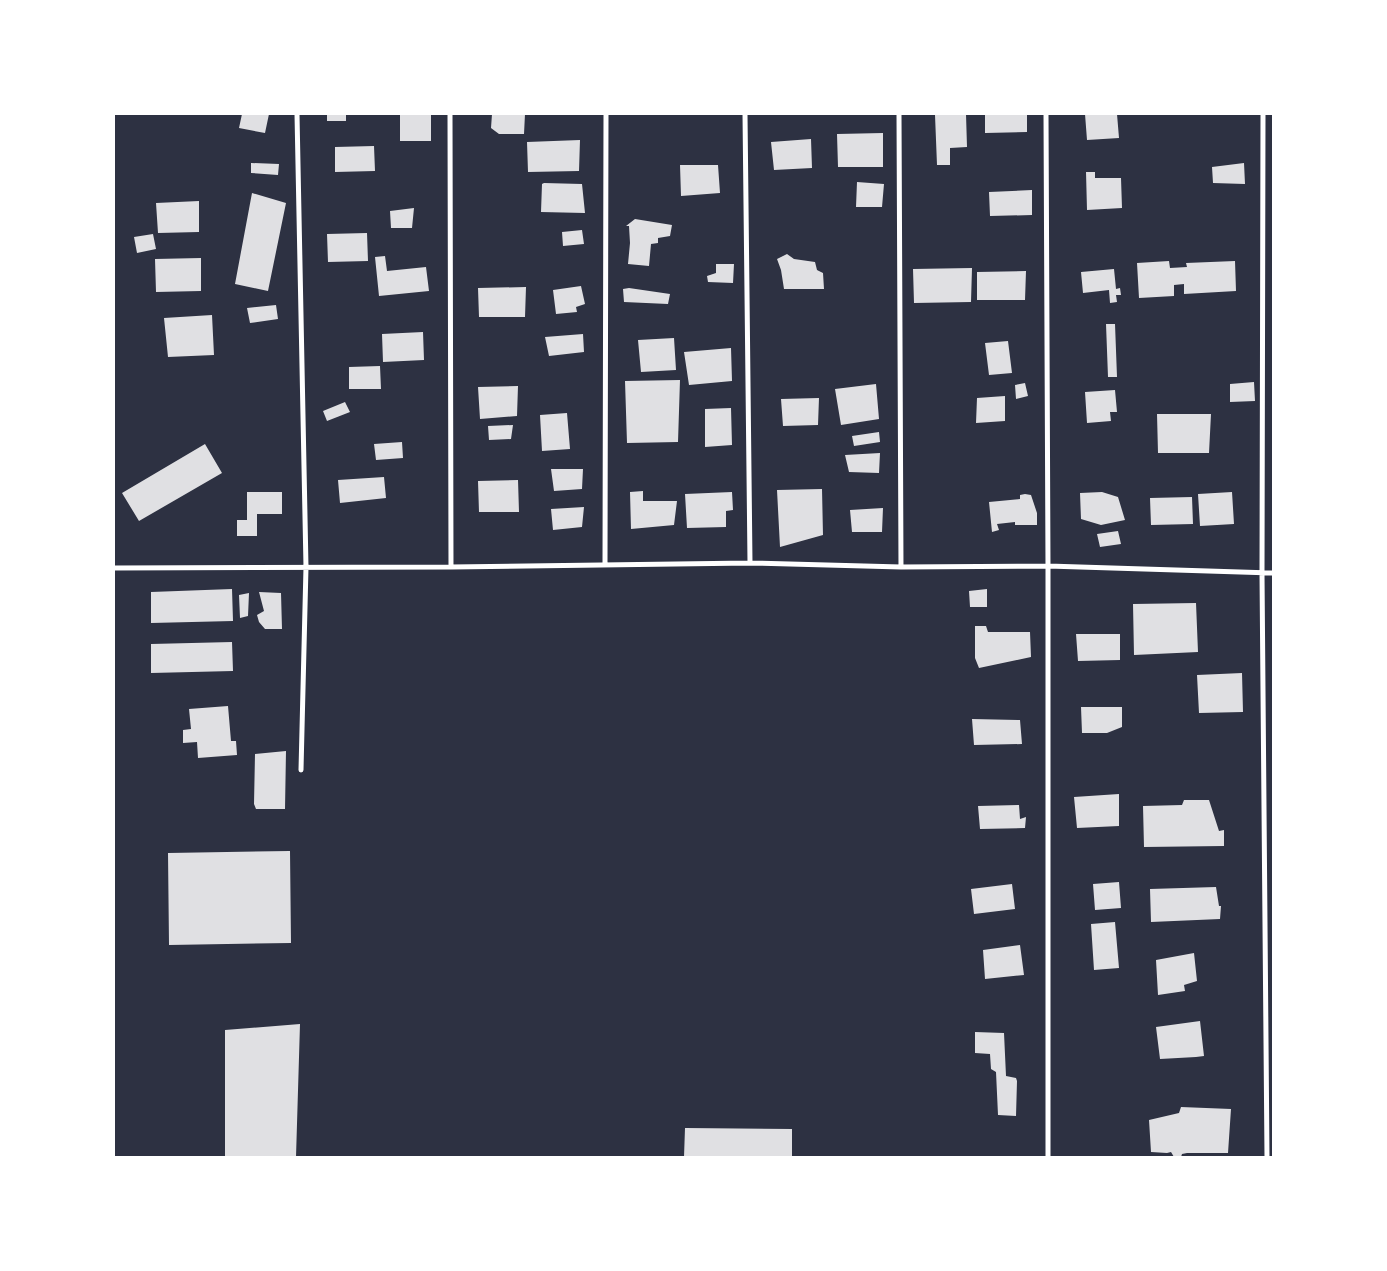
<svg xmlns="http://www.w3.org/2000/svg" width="1387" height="1271" viewBox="0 0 1387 1271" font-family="'Fira Sans Condensed',sans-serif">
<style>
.building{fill:#e0e0e3}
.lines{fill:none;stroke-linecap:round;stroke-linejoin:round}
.minor{stroke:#fff;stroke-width:5}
</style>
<rect width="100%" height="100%" fill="#2d3142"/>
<!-- building -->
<path class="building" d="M242 114H269L265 133 239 128Z
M327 114H346V121H327Z
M400 114H431V141H400Z
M492 114H525L524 134H499L491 128Z
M966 114 967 147 950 148V165H937L935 115Z
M985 114H1027V132L985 133Z
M1085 114H1117L1119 138 1087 140Z
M883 133V167H838L837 134Z
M811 139 812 168 774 170 771 142Z
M580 140 579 171 528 172 527 142Z
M374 146 375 171 335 172V147Z
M251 163 279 164 278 175 251 173Z
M1244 163 1245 184 1213 183 1212 167Z
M680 165H718L720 193 681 196Z
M1086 172H1095V178H1121L1122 208 1087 210Z
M857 182 884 184 882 207H856Z
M544 183 582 184 585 213 541 212 542 184Z
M1032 190V215L990 216 989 192Z
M252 193 286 203 268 291 235 284Z
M199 201V232L158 233 156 203Z
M414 208 412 228H391L390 211Z
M635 219 672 225 670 236 658 238V243L651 244 649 266 628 264 630 243 629 226H626Z
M582 230 584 244 563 246 562 232Z
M367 233 368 261 328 262 327 234Z
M153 234 156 249 137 253 134 237Z
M787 254 794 259 815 262 817 270 823 273 824 289H784L781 270 777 259Z
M385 256 387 271 426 267 429 291 379 296 375 257Z
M201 258V291L156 292 155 259Z
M1169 261 1170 268 1187 267 1186 263 1235 261 1236 291 1184 294V284L1174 285V296L1139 298 1137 263Z
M716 264H734L733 283 708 282 707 276 716 273Z
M972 268 971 302 914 303 913 269Z
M1114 269 1116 289 1120 288 1121 295H1116L1117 302 1110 303 1109 290 1083 293 1081 272Z
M1026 271 1025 300H977V272Z
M581 286 585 304 576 307 577 312 556 314 553 290Z
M526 287 525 317H479L478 288Z
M629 288 670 294 668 304 624 302 623 289Z
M276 305 278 319 250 323 247 308Z
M212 315 214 355 168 357 164 318Z
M1106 324H1115L1117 377H1108Z
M423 332 424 360 383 362 382 334Z
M583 334 584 352 549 356 545 337Z
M674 338 676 370 641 372 638 340Z
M1008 341 1012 373 989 375 985 343Z
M731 348 732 381 689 385 684 352Z
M380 366 381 389H349V367Z
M680 380 678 442 627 443 625 381Z
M1254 382 1255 401 1230 402V384Z
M1025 383 1028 396 1016 399 1015 385Z
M876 384 879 419 841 425 835 389Z
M518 386 517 416 480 419 478 387Z
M1115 390 1117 412H1110L1111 421 1087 423 1085 392Z
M1005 396V421L976 423 977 398Z
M819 398 818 425 783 426 781 399Z
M345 402 350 412 327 421 323 411Z
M731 408 732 445 705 447V409Z
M567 413 570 449 542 451 540 415Z
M1157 414H1211L1209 453H1158Z
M513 425 511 439 489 440 488 426Z
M879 432 880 442 854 446 852 436Z
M402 442 403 458 376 460 374 444Z
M205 444 222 473 139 521 122 493Z
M880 453 879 473 849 472 845 455Z
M551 469H583L582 489 554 491Z
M384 477 386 498 340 503 338 480Z
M518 480 519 512H479L478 481Z
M822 489 823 535 780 547 777 490Z
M643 491V501H677L674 525 631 529 630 492Z
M247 492H282V514H257V536H237V520H247Z
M732 492 733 510 726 511V527L687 528 685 494Z
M1102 492 1118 497 1125 520 1101 525 1081 519 1080 493Z
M1232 492 1234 524 1200 526 1198 494Z
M1025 494 1031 495 1037 513V525H1015V522L997 524 999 530 992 532 989 502 1020 499V495Z
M1192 497 1193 524 1151 525 1150 498Z
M584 507 582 527 553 530 551 509Z
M883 508 882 532H852L850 510Z
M1118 531 1121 544 1100 547 1097 534Z
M232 589 233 621 151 623V592Z
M987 589V607H970L969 591Z
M259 592 281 593 282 629H265L259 622 257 615 264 611Z
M249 593 248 616 240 618 239 595Z
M1196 603 1198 652 1134 655 1133 604Z
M975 626H986L988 632H1030L1031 657 979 668 975 658Z
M1076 634H1120V660L1078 661Z
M232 642 233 671 151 673V644Z
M1242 673 1243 712 1199 713 1197 675Z
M228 706 231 741H236L237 755 198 758 197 742 183 743V730L191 729 189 709Z
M1081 707H1122V727L1107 733H1082Z
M972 719 1020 720 1022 744 974 745Z
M286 751 285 809H256L254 804 255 754Z
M1119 794V826L1077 828 1074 797Z
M1184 800H1209L1219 831 1224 830V846L1144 847 1143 806 1182 805Z
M1019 805 1020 819 1026 817 1025 828 980 829 978 806Z
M290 851 291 943 169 945 168 853Z
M1119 882 1121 908 1095 910 1093 884Z
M1012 884 1015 909 974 914 971 889Z
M1216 887 1219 906H1221L1220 919 1151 922 1150 889Z
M1115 922 1119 968 1094 970 1091 924Z
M1020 945 1024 975 985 979 983 950Z
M1194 953 1197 981 1184 985 1185 991 1158 995 1156 960Z
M1200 1021 1204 1056 1196 1057 1160 1059 1156 1027Z
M300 1024 296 1157H225V1030Z
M975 1032 1004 1033 1006 1076 1016 1078 1017 1081 1016 1116 998 1115 996 1072 991 1069 990 1054 975 1053Z
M1181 1107 1231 1109 1228 1153H1187L1182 1154 1181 1157H1174L1171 1152 1167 1153 1151 1152 1149 1120 1179 1113Z
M685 1128 792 1129V1157H684Z"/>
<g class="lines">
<!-- minor -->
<path class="minor" d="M297 114 306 567 301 770
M450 114 451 567
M745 114 750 563
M899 114 901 567
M1046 114 1048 566V1157
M1263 114 1262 574 1267 1157
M605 564 606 114
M114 568 451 567 750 563 901 567 1048 566 1273 573"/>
</g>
<!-- border -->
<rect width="1387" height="1271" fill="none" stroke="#ffffff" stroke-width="230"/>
</svg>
